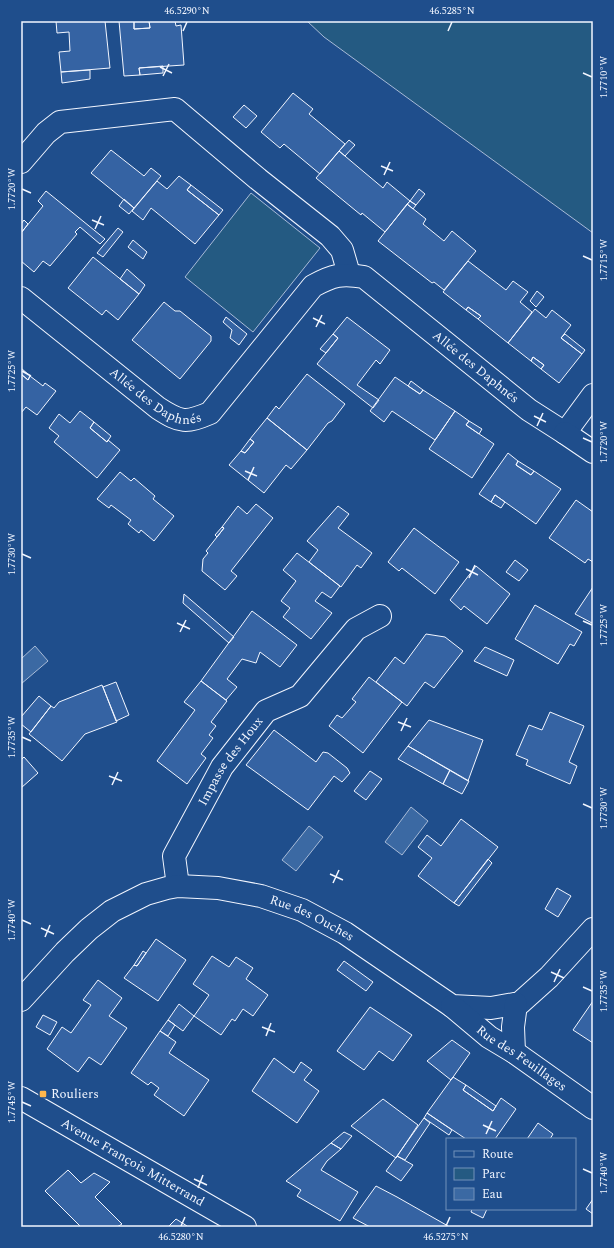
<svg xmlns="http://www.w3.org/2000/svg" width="614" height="1248" viewBox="0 0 614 1248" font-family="Spectral,serif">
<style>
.green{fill:#245a82;stroke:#a8bbd7}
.water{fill:#3b69a3;stroke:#a8bbd7}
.building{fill:#3563a3;stroke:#f2f6ff}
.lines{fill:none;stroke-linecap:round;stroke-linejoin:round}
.minor-casing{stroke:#f2f6ff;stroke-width:24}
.secondary-casing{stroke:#f2f6ff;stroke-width:24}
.minor{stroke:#1f4e8c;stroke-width:22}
.secondary{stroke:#1f4e8c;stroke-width:22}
.ticks{fill:none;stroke:#f2f6ff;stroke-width:1.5}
.poi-dot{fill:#ffb74d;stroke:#1f4e8c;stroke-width:1.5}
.labels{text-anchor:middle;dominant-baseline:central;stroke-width:3;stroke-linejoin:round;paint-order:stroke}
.street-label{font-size:13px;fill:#f2f6ff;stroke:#1f4e8c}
.poi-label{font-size:13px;fill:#f2f6ff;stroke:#1f4e8c;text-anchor:start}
.neatline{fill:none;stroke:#f2f6ff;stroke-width:1.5}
.ticks-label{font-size:10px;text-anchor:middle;fill:#f2f6ff}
</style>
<rect width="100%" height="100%" fill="#1f4e8c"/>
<!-- green -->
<path class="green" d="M307 21H593V233L324 37Z
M251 193 320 248 253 332 185 277Z"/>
<!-- water -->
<path class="water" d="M35 646 48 661 21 684V659Z
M411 807 428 821 402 855 385 842Z
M309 826 323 837 296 871 282 860Z"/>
<!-- building -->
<path class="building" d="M56 21H105L110 68 61 72 59 52 70 51 69 32 57 33Z
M119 21H134V29L150 28 149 21H175L176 26 181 25 184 65 139 68 140 75 124 76Z
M134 21H149L150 28 134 29Z
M163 66V73L140 75 139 68Z
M90 70V79L62 83 61 72Z
M293 93 313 109 309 114 345 144 320 174 284 144 280 148 261 132Z
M244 105 257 116 246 128 233 117Z
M349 140 355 145 345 156 339 151Z
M111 150 144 176 151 168 161 176 134 208 91 173Z
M339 151 383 188 387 182 410 201 385 232 362 213 361 215 316 178Z
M179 176 191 185 187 190 219 215 195 244 151 208 143 220 132 211 157 181 167 189Z
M191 185 223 210 219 215 187 190Z
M419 189 425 194 416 205 410 201Z
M46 191 105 239 100 244 80 227 75 232 77 234 50 266 43 261 34 272 21 261V233L43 206 38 201Z
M124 199 134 208 129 214 119 206Z
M410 201 416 205 413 209 407 204Z
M407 204 426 219 423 224 444 241 452 231 476 251 444 290 434 282 432 283 378 241Z
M24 220 28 224 21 233V224Z
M118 228 123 232 103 257 97 253Z
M133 240 147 252 143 259 128 247Z
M93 257 139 294 118 320 106 310 102 315 68 288Z
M468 261 506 290 513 281 528 292 520 302 532 312 508 343 478 319 481 316 468 307 466 310 443 292Z
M127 269 145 285 139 294 120 279Z
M537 291 544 297 536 307 530 301Z
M164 302 175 311H180L211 336V341L180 379 132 340Z
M468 307 481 316 478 319 466 310Z
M535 309 546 318 552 310 571 325 561 338 582 354 559 383 541 369 544 365 533 357 531 361 508 343Z
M226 317 247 334 239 345 230 338 232 330 223 322Z
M347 317 390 350 380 364 376 360 357 385 379 400 373 408 317 364 338 338 333 334Z
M333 334 338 338 326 353 320 349Z
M565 334 585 350 582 354 561 338Z
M533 357 544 365 541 369 531 361Z
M21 368 30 376 28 380 21 374Z
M21 374 28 380 30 376 43 386 45 383 56 391 37 415 26 407 21 413Z
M307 374 345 404 332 421 328 423 307 450 267 418 276 406 279 409Z
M395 377 420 394 423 390 455 411 435 440 392 411 384 422 370 411Z
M411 381 423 390 420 394 408 386Z
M80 411 94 422 90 428 107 442 108 440 120 450 97 478 54 442 59 436 49 428 59 414 70 423Z
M455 411 469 421 466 425 494 444 472 478 429 449Z
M267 418 307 450 291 469 286 465 264 493 229 465 241 451 245 453 254 442 250 439Z
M469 421 482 429 479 434 466 425Z
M94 422 111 436 107 442 90 428Z
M250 439 254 442 245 453 241 451Z
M508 453 518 461 516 465 531 475 534 471 561 489 536 524 495 495 491 502 479 494Z
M518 461 534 471 531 475 516 465Z
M120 472 131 481 134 478 155 496 153 499 174 516 154 541 141 530 139 533 128 524 131 520 111 505 109 508 97 499Z
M495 495 505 502 501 508 491 502Z
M576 500 593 512V562L588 559 585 563 549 538Z
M256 504 273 518 231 571 237 576 225 590 202 571 203 559 208 553 206 551 224 528 222 527 238 506 247 514Z
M338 506 349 514 338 528 372 553 361 568 357 565 341 587 309 562 318 550 307 541Z
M222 527 224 528 217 537 215 535Z
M414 528 459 562 435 594 402 568 399 571 388 562Z
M297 553 340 586 331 598 322 592 315 601 332 613 311 639 283 617 290 608 281 601 296 581 283 570Z
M515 560 528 570 519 581 506 572Z
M476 566 510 594 487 624 464 606 461 610 450 600Z
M593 587V621L592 623 575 614Z
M184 594 234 637 229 643 183 603Z
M535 605 582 632 574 646 570 644 558 664 515 639Z
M252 611 297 645 280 667 260 652 256 663 242 659 227 679 237 687 226 700 201 681Z
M426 634 445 637 463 651 434 688 425 682 407 706 376 682 395 657 404 664Z
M485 647 514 660 507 676 474 661Z
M369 677 402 702 363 753 329 726 337 715 342 718 356 702 352 699Z
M201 681 227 701 211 722 216 726 209 735 213 738 201 754 206 758 187 784 157 761 195 710 184 702Z
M116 682 129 715 116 721 103 687Z
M102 685 117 722 85 734 62 761 29 734 51 706 54 708 59 702Z
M39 696 51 706 31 732 21 724V717Z
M550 712 584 726 569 762 577 766 570 784 526 765 528 760 516 755 529 725 542 730Z
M429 720 483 740 468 781 408 746Z
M274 730 316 762 323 752 328 753 347 768 350 773 342 782 334 776 308 810 246 765Z
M408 746 450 770 443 784 398 759Z
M24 757 38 773 21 788V760Z
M450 770 469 781 462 794 443 784Z
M370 771 382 779 366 800 354 791Z
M461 819 498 847 454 903 418 876 432 858 418 847 427 835 441 846Z
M488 859 492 863 459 906 454 903Z
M557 888 571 896 558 917 545 909Z
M156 939 186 960 158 1001 124 978 134 965 137 966Z
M143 951 146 953 137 966 134 965Z
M212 956 229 967 236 957 253 968 246 979 268 995 253 1016 243 1009 235 1021 232 1019 221 1035 194 1016 209 995 193 984Z
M344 961 373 982 366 991 337 970Z
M98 980 122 998 109 1016 127 1028 101 1065 89 1057 78 1072 47 1049 62 1027 71 1033 91 1005 83 1000Z
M593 1001V1043L573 1030Z
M179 1004 194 1016 183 1031 168 1020Z
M370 1007 412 1035 393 1061 379 1051 364 1070 337 1051Z
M43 1015 57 1022 50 1035 36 1027Z
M168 1020 175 1025 168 1036 160 1031Z
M160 1031 176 1042 169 1053 209 1080 184 1116 154 1095 159 1088 151 1082 148 1085 131 1073Z
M452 1040 470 1053 451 1080 427 1061Z
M274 1058 294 1073 301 1062 312 1070 304 1080 319 1091 297 1123 252 1091Z
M453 1077 466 1085 463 1090 493 1111 501 1098 516 1109 495 1139H466L427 1113Z
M466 1085 496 1106 493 1111 463 1090Z
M383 1099 418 1125 396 1158 351 1126Z
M427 1113 452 1130 449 1135 424 1118Z
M424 1118 430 1123 405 1160 397 1156Z
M538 1123 553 1134 550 1139H527Z
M344 1132 352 1136 341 1149 331 1143Z
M331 1143 341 1149 327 1161 321 1170 358 1192 340 1221 297 1196 301 1190 286 1181Z
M397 1156 413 1165 401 1181 386 1171Z
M68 1170 81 1183 94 1173 110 1182 95 1197 122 1224 117 1227H81L45 1191Z
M376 1186 397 1197 448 1226V1227H370L353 1218Z
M593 1199V1214L586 1209Z
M472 1209H487L483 1218 471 1212Z
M176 1219 187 1226 186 1227H168Z"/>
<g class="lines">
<!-- minor casing -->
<g class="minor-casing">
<g id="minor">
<path d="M21 162 46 133 60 122 175 109 258 179 330 236 342 250 349 274"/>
<path id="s1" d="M21 298 158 408C181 423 186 423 210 413L313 286C333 275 342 273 364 277L529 410 565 433 593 395"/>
<path d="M565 433 593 452"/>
<path id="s2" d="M178 886 174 856 222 767 266 711 300 696 356 629 380 616"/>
<path id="s3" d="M21 1000 65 952 89 929 112 911 146 894 167 888 178 886 218 888 261 896 302 910 345 933 452 1006 491 1008 520 1003 549 977 593 929"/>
<path id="s4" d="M452 1006 489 1037 514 1052 593 1108"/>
<path d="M514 1052 513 1027 516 1004"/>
</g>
</g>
<!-- secondary casing -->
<g class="secondary-casing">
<g id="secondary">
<path id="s5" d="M21 1098 245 1227"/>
</g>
</g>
<!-- minor -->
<use href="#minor" class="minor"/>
<!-- secondary -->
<use href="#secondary" class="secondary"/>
</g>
<!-- ticks -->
<path class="ticks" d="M183 31 187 22M448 31 452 22M160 67 172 73M583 73 592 77M163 76 169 64M381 166 393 171M384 175 390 162M22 189 31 193M92 220 104 225M95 229 101 216M583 256 592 260M313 318 325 324M316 327 322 315M22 371 31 376M534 416 546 422M537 426 543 413M583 438 592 442M245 471 257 476M248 480 254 467M22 554 31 558M466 569 478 575M469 578 475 565M583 621 592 625M177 623 190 629M180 632 186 620M398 722 411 727M401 731 407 718M22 737 31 741M109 776 122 781M112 785 118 772M583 804 592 808M330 874 343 880M333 883 339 870M22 920 31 924M41 928 54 934M45 937 50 925M551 972 564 978M554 982 560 969M583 987 592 991M262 1027 275 1032M266 1036 271 1023M22 1102 31 1106M483 1125 496 1131M486 1134 492 1121M583 1169 592 1173M194 1179 207 1185M198 1188 203 1175M181 1226 185 1217M446 1226 450 1217"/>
<!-- markers -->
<rect class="poi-dot" x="39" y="1090" width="8" height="8" rx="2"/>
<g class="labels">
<!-- street labels -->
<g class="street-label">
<text stroke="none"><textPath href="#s1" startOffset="592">Allée des Daphnés</textPath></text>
<text stroke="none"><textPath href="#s1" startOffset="169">Allée des Daphnés</textPath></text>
<text stroke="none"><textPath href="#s2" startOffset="141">Impasse des Houx</textPath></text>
<text stroke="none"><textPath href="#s3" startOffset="338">Rue des Ouches</textPath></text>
<text stroke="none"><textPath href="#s4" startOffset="87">Rue des Feuillages</textPath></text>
<text stroke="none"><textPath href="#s5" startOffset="129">Avenue François Mitterrand</textPath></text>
</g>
<!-- poi labels -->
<g class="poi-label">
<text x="51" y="1094">Rouliers</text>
</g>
</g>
<!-- border -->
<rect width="614" height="1248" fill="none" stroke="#1f4e8c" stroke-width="44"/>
<!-- legend -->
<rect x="446" y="1138" width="130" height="72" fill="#1f4e8c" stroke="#7391ba"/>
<rect x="454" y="1151" width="20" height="6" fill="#1f4e8c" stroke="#7391ba"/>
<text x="482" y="1158" font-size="12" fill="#f2f6ff">Route</text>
<rect x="454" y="1168" width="20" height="12" fill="#245a82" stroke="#7391ba"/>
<text x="482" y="1178" font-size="12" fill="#f2f6ff">Parc</text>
<rect x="454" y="1188" width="20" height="12" fill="#3b69a3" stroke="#7391ba"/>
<text x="482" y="1198" font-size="12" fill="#f2f6ff">Eau</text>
<rect x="22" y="22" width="570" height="1204" class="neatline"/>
<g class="ticks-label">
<text x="187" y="14">46.5290°N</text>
<text x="452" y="14">46.5285°N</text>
<text transform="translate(603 77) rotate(-90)" y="4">1.7710°W</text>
<text transform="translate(11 189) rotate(-90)" y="4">1.7720°W</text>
<text transform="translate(603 260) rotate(-90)" y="4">1.7715°W</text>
<text transform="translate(11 371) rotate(-90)" y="4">1.7725°W</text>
<text transform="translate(603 442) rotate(-90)" y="4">1.7720°W</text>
<text transform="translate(11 554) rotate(-90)" y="4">1.7730°W</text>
<text transform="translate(603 625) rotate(-90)" y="4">1.7725°W</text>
<text transform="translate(11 737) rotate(-90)" y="4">1.7735°W</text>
<text transform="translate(603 808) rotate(-90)" y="4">1.7730°W</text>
<text transform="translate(11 920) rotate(-90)" y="4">1.7740°W</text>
<text transform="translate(603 991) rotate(-90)" y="4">1.7735°W</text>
<text transform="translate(11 1102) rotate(-90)" y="4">1.7745°W</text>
<text transform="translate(603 1173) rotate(-90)" y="4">1.7740°W</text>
<text x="181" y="1240">46.5280°N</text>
<text x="446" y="1240">46.5275°N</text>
</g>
</svg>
